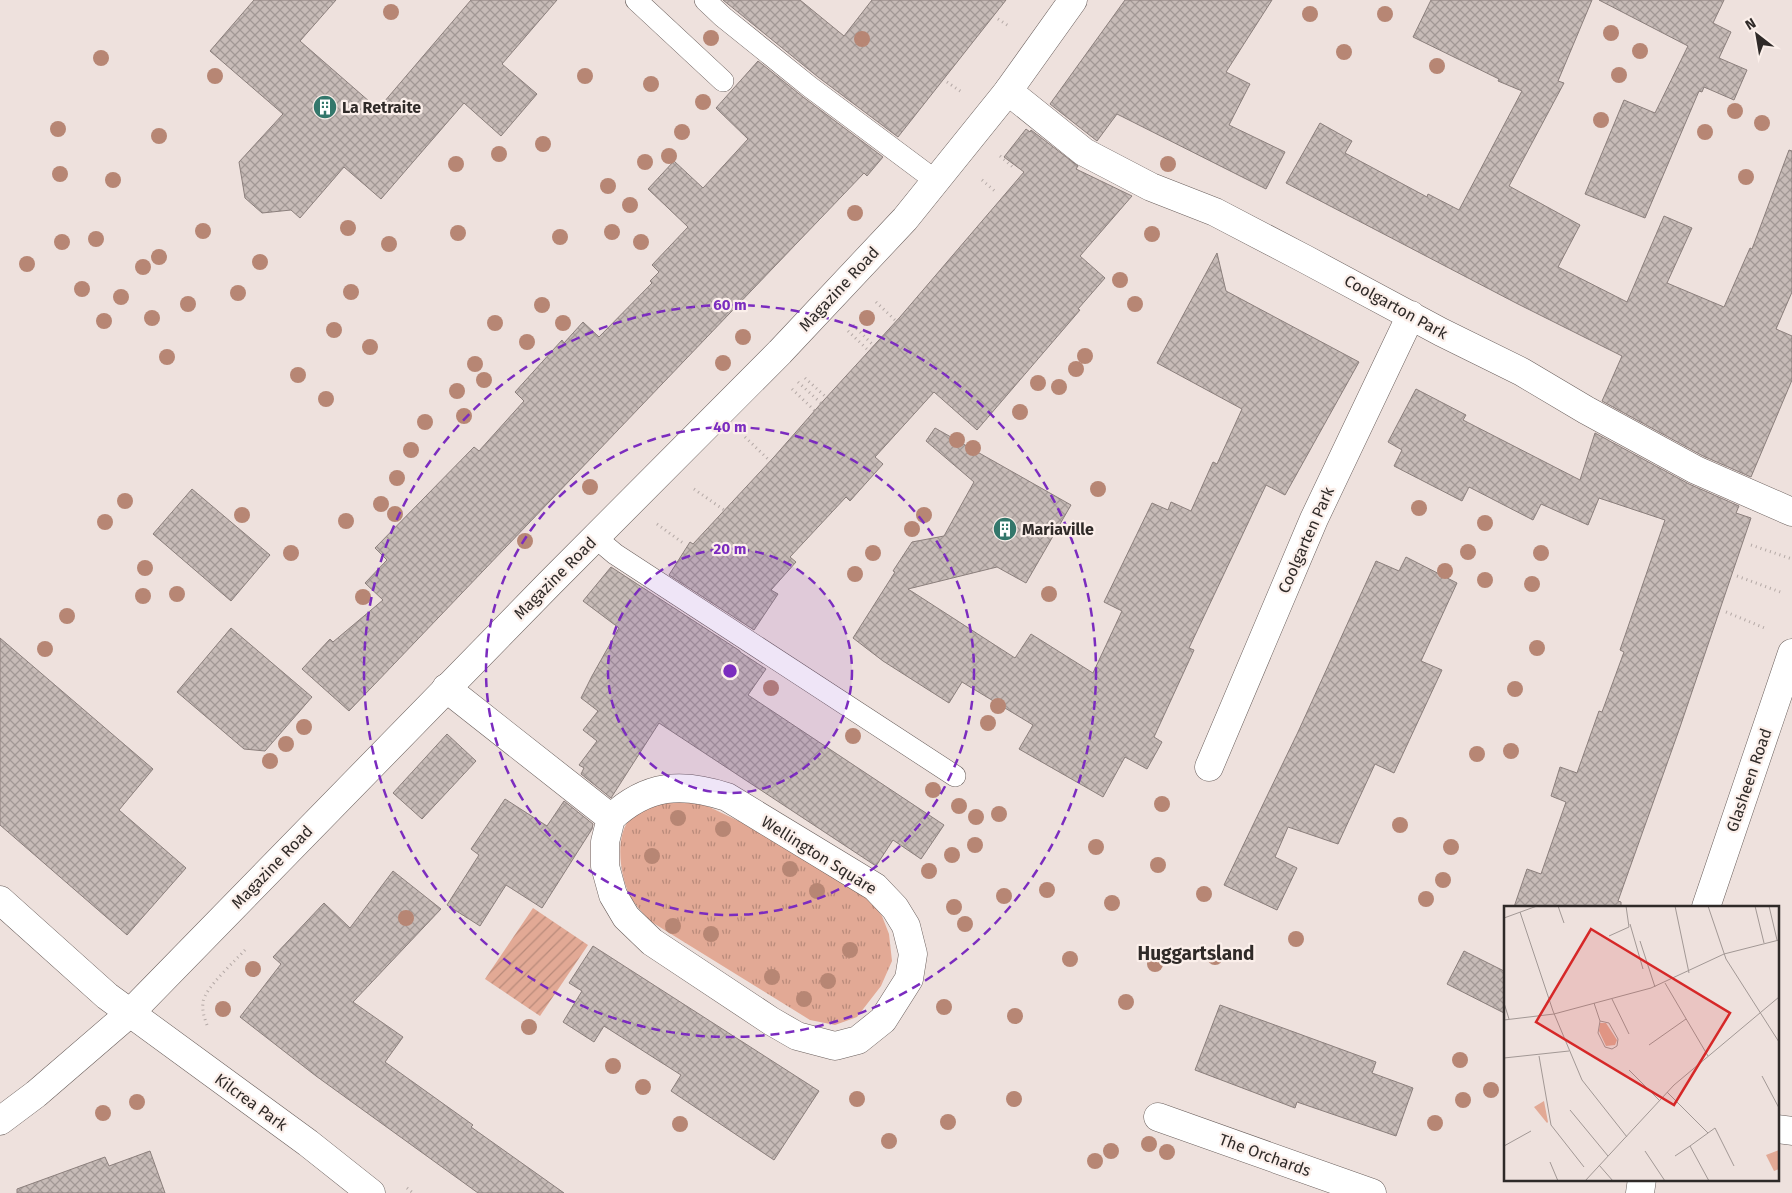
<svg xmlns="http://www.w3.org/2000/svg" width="1792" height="1193" viewBox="0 0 1792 1193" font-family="'Fira Sans',sans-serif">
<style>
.grass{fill:url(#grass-tufts)}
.garden{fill:url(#garden-furrows)}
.building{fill:url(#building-cross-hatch);stroke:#8b7f7c}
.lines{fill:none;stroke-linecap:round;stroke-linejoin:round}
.lane-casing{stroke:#6a5f5c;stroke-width:22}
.street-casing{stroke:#6a5f5c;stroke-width:29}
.secondary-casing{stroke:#6a5f5c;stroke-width:29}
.path{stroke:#b4a9a6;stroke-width:3;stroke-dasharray:1 4;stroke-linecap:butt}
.lane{stroke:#fff;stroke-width:21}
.street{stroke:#fff;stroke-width:28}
.secondary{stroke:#fff;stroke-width:28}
.tree{fill:#b78674}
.ring{fill:none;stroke:#7b2cbf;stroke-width:2.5;stroke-dasharray:9 6}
.labels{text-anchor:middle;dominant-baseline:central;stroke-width:4.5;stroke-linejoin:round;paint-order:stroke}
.poi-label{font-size:16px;font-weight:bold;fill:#2f2a28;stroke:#fbefea;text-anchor:start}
.street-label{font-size:16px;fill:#2f2a28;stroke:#fbefea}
.quarter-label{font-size:19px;font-weight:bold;fill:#2f2a28;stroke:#fbefea}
.inset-road{fill:none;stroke:#a29895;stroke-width:1}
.view{fill:#d62828;fill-opacity:0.15;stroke:#d62828;stroke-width:2.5}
.inset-edge{fill:none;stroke:#2f2a28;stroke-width:2.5}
.centre{fill:#7b2cbf;stroke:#fbefea;stroke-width:2.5}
.ring-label{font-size:15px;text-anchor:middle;font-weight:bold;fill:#7b2cbf;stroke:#fbefea;stroke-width:4.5;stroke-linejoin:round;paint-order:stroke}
</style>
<defs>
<pattern id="grass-tufts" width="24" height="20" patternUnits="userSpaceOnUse" patternTransform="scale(1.25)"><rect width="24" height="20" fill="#e2a995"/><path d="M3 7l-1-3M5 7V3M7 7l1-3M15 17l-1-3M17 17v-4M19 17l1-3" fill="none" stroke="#b88a7a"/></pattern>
<pattern id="garden-furrows" width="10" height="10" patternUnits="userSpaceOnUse" patternTransform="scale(1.25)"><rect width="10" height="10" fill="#e2a995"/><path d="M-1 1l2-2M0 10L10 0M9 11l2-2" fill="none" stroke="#b88a7a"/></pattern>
<pattern id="building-cross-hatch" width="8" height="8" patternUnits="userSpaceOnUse" patternTransform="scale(1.25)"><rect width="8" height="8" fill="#c7bbb7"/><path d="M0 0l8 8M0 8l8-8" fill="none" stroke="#a29895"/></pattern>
</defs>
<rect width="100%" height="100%" fill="#eee1dd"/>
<!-- grass -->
<path class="grass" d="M677 799 703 804 745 824 788 847 871 901 882 916 889 934 892 961 881 986 857 1017 835 1025 810 1020 650 921C643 913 635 905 630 896 620 877 614 834 631 818 643 806 661 804 677 799Z"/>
<!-- garden -->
<path class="garden" d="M533 908 588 945 540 1016 485 979Z"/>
<!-- building -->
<path class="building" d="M254 0H336L300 41 378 109 471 0H557L502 64 537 94 501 136 464 103 381 199 344 167 300 218 291 210 262 213 245 198 239 162 283 114 210 51Z
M723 0H800L844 36 872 0H1006L898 137 818 77Z
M1125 0H1272L1226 72 1250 84 1229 125 1285 152 1266 189 1117 114 1097 141 1050 104Z
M1431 0H1592L1558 81 1564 83 1509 186 1580 225 1558 267 1627 302 1664 216 1692 228 1667 283 1724 307 1750 248 1752 249 1789 150 1792 151V292L1776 329 1792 336V380L1751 477 1703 456 1602 401 1622 356 1516 303 1286 183 1320 123 1352 141 1345 153 1427 197 1428 194 1459 210 1522 91 1498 81 1499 79 1413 37Z
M1599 0H1724L1713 23 1731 32 1719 58 1747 70 1734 100 1704 87 1702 92 1699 91 1645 218 1585 194 1624 100 1655 113 1688 46Z
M758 61 803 97 883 157 867 176 864 173 349 711 302 669 330 639 333 642 383 600 365 583 387 560 375 548 474 447 479 451 524 401 515 392 562 340 564 343 583 322 599 337 652 283 650 281 659 272 652 265 688 227 648 189 674 161 703 188 748 139 716 108Z
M1026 129 1030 132 1031 130 1078 166 1076 169 1132 196 1080 256 1105 278 1078 309 1080 310 977 430 934 392 875 457 883 464 850 501 846 497 790 557 796 562 771 590 778 594 754 630 669 575 690 542 693 544 774 457 824 400 900 317 1024 172 1004 157Z
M1217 253 1226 291 1359 362 1285 495 1266 485 1189 648 1194 650 1154 737 1162 742 1147 769 1125 757 1103 797 1019 749 1033 725 962 682 949 703 883 661 853 638 895 572 893 571 912 542 944 536 974 482 926 441 935 428 1071 505 1026 583 997 567 908 589 1015 658 1031 634 1093 673 1122 611 1104 602 1152 503 1168 510 1171 502 1191 511 1213 462 1217 464 1242 409 1157 363Z
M1416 389 1466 415 1463 420 1580 480 1595 433 1689 484 1739 506 1736 513 1751 518 1679 730 1618 901 1621 902V907H1514L1527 869 1541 874 1566 802 1551 796 1560 767 1577 773 1599 711 1602 712 1624 652 1620 650 1665 520 1599 498 1588 525 1541 504 1533 520 1469 487 1462 501 1394 466 1402 450 1388 442Z
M192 489 270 555 231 601 153 534Z
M1406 557 1457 583 1421 661 1442 670 1394 773 1375 764 1338 844 1288 827 1275 857 1297 868 1277 910 1224 885 1298 732 1376 561 1399 571Z
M611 567 740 651V652L766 669 748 695 944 825 921 859 893 840 876 866 659 723 611 798 581 774 584 768 579 765 597 741 583 730 598 711 581 698 592 676 619 628 583 601Z
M231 628 312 697 265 751 244 749 177 692Z
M0 638 153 769 119 810 186 868 127 935 0 825Z
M447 734 476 761 422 819 393 793Z
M505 799 547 826 564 801 593 824 592 829 542 908 506 885 480 926 447 905 479 855 471 849Z
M393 871 441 909 353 1002 403 1037 385 1062 473 1125 471 1127 564 1193H478L316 1076 240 1017 281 964 273 957 324 903 350 928Z
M593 946 819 1091 774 1160 671 1091 681 1075 604 1026 594 1042 563 1022 582 991 569 983Z
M1464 951 1506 972V1014L1447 984Z
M1220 1005 1376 1062 1372 1073 1413 1088 1396 1136 1297 1102 1295 1108 1195 1070Z
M150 1151 165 1193H17V1189L105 1157 109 1166Z"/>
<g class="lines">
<!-- lane casing -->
<g class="lane-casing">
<path id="lane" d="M636 0 723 81
M705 0 723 17 810 87 936 181
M596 538 615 554 955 776"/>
</g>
<!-- street casing -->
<g class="street-casing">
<path id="street" d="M1008 91 1084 152 1151 187 1215 212 1305 259 1441 332 1522 372 1586 410 1696 470 1792 512
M446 688 611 818C647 784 682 782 727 797L875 887 895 908 906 926 913 954 909 979 883 1020 858 1040 835 1046 797 1036 771 1021 652 942 626 917 613 895 605 866V842L611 818
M1209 767 1314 519 1411 315
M0 900 107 996 308 1143 371 1193
M1158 1117 1372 1193
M1778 1129 1792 1131"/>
</g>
<!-- secondary casing -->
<g class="secondary-casing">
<path id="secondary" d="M1706 907 1792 653
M0 1121 36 1094 130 1013 549 584 780 352 905 219 1008 91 1073 0
M1640 1193 1642 1179"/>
</g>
<!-- path -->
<path class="path" d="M998 19 1010 27
M947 82 963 93
M1000 156 1015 169
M982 180 997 193
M876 302 896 321
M853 325 874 346
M848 331 869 351
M805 378 827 398
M798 382 822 404
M792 389 815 411
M745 437 770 461
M694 489 724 510
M657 524 683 543
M1751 545 1792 559
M1737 576 1783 593
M1726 612 1767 629
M207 1025C204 1017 202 1010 203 1002 205 988 235 961 245 950L246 947
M407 1188 413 1193"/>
<!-- lane -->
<use href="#lane" class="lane"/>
<!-- street -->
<use href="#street" class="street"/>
<!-- secondary -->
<use href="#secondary" class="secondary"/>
</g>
<!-- trees -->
<g class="tree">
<circle cx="391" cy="12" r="8"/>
<circle cx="1310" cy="14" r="8"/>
<circle cx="1385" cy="14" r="8"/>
<circle cx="1611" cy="33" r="8"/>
<circle cx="711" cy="38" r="8"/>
<circle cx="862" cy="39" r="8"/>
<circle cx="1640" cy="51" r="8"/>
<circle cx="1344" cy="52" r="8"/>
<circle cx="101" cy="58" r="8"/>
<circle cx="1437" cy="66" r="8"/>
<circle cx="1619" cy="75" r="8"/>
<circle cx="215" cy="76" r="8"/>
<circle cx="585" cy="76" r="8"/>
<circle cx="651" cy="84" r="8"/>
<circle cx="703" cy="102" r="8"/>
<circle cx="1735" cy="111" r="8"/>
<circle cx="1601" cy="120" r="8"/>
<circle cx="1762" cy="123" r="8"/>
<circle cx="58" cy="129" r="8"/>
<circle cx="682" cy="132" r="8"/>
<circle cx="1705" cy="132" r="8"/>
<circle cx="159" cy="136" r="8"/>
<circle cx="543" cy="144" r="8"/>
<circle cx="499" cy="154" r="8"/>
<circle cx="669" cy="156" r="8"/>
<circle cx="645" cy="162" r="8"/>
<circle cx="456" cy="164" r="8"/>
<circle cx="1168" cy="164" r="8"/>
<circle cx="60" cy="174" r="8"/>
<circle cx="1746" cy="177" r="8"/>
<circle cx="113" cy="180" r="8"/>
<circle cx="608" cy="186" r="8"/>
<circle cx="630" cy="205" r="8"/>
<circle cx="855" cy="213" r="8"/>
<circle cx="348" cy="228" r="8"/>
<circle cx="203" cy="231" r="8"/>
<circle cx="612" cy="232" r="8"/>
<circle cx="458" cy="233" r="8"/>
<circle cx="1152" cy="234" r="8"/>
<circle cx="560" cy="237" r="8"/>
<circle cx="96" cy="239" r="8"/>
<circle cx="62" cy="242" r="8"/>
<circle cx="641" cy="242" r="8"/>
<circle cx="389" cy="244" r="8"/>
<circle cx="159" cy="257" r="8"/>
<circle cx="260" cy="262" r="8"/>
<circle cx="27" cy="264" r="8"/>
<circle cx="143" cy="267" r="8"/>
<circle cx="1120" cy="280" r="8"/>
<circle cx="82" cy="289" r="8"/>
<circle cx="351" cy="292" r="8"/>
<circle cx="238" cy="293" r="8"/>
<circle cx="121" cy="297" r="8"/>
<circle cx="188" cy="304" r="8"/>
<circle cx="1135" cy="304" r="8"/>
<circle cx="542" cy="305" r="8"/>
<circle cx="152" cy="318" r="8"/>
<circle cx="867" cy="318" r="8"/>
<circle cx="104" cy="321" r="8"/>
<circle cx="495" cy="323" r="8"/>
<circle cx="563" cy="323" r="8"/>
<circle cx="334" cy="330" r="8"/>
<circle cx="743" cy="337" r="8"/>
<circle cx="527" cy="342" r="8"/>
<circle cx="370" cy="347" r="8"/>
<circle cx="1085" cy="356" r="8"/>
<circle cx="167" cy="357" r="8"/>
<circle cx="723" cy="363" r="8"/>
<circle cx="475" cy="364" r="8"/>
<circle cx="1076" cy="369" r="8"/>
<circle cx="298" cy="375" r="8"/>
<circle cx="484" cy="380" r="8"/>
<circle cx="1038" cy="383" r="8"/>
<circle cx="1059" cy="387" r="8"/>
<circle cx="457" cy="391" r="8"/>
<circle cx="326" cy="399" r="8"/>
<circle cx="1020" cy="412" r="8"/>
<circle cx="464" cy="416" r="8"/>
<circle cx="425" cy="422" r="8"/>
<circle cx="957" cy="440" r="8"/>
<circle cx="973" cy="448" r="8"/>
<circle cx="411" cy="450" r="8"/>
<circle cx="397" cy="478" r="8"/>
<circle cx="590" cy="487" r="8"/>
<circle cx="1098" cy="489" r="8"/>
<circle cx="125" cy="501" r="8"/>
<circle cx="381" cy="504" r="8"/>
<circle cx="1419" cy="508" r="8"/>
<circle cx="395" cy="514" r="8"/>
<circle cx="242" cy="515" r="8"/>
<circle cx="924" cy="515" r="8"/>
<circle cx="346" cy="521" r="8"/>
<circle cx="105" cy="522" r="8"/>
<circle cx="1485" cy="523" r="8"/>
<circle cx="912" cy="529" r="8"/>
<circle cx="525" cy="541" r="8"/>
<circle cx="1468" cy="552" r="8"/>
<circle cx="291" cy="553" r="8"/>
<circle cx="873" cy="553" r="8"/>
<circle cx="1541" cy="553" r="8"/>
<circle cx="145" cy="568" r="8"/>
<circle cx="1445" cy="571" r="8"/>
<circle cx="855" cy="574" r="8"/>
<circle cx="1485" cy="580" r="8"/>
<circle cx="1532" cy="584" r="8"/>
<circle cx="177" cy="594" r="8"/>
<circle cx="1049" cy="594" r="8"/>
<circle cx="143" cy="596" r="8"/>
<circle cx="363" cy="597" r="8"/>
<circle cx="67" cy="616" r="8"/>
<circle cx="1537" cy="648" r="8"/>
<circle cx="45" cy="649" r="8"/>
<circle cx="771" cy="688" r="8"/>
<circle cx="1515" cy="689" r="8"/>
<circle cx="998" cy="706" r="8"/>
<circle cx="988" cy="723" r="8"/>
<circle cx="304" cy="727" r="8"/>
<circle cx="853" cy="736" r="8"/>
<circle cx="286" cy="744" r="8"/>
<circle cx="1511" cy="751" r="8"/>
<circle cx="1477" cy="754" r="8"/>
<circle cx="270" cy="761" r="8"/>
<circle cx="933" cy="790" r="8"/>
<circle cx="1162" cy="804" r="8"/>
<circle cx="959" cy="806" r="8"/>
<circle cx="999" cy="814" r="8"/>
<circle cx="976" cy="817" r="8"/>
<circle cx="678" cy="818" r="8"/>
<circle cx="1400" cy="825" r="8"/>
<circle cx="723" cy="829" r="8"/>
<circle cx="975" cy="845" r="8"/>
<circle cx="1096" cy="847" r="8"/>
<circle cx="1451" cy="847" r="8"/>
<circle cx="952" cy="855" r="8"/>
<circle cx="652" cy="856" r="8"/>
<circle cx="1158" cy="865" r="8"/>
<circle cx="790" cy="869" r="8"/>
<circle cx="929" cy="871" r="8"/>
<circle cx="1443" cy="880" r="8"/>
<circle cx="1047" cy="890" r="8"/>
<circle cx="817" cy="891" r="8"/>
<circle cx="1204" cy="894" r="8"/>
<circle cx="1004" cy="896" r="8"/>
<circle cx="1426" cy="899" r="8"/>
<circle cx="1112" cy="903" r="8"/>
<circle cx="954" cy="907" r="8"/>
<circle cx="406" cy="918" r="8"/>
<circle cx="965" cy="924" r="8"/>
<circle cx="673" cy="926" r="8"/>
<circle cx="711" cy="934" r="8"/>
<circle cx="1296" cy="939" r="8"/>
<circle cx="850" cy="950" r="8"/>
<circle cx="1215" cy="957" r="8"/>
<circle cx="1070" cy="959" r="8"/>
<circle cx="1155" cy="964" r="8"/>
<circle cx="253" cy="969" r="8"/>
<circle cx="772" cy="977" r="8"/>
<circle cx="828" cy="981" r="8"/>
<circle cx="804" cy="999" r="8"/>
<circle cx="1126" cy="1002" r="8"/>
<circle cx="944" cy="1007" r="8"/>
<circle cx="223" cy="1009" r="8"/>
<circle cx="1015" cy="1016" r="8"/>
<circle cx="529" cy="1027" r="8"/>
<circle cx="1460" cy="1060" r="8"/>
<circle cx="613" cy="1066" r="8"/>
<circle cx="643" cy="1087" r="8"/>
<circle cx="1491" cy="1090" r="8"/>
<circle cx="857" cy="1099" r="8"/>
<circle cx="1014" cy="1099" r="8"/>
<circle cx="1463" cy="1100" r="8"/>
<circle cx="137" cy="1102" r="8"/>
<circle cx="103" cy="1113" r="8"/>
<circle cx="948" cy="1122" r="8"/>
<circle cx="1435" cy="1123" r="8"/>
<circle cx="680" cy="1124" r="8"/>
<circle cx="889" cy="1141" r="8"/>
<circle cx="1149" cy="1144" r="8"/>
<circle cx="1111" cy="1151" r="8"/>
<circle cx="1167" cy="1152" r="8"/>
<circle cx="1095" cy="1161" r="8"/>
</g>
<!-- distance rings -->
<circle cx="730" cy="671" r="122" fill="#7b2cbf" fill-opacity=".12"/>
<g class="ring">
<circle cx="730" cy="671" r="122"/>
<circle cx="730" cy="671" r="244"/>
<circle cx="730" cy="671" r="366"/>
</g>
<!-- icons -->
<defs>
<g id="building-disc" transform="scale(1.25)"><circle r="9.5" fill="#33776b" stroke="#fbefea"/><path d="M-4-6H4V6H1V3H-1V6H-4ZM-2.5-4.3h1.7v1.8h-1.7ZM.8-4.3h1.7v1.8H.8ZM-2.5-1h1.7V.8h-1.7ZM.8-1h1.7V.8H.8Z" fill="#fff"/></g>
</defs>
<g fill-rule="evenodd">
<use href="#building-disc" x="325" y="107"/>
<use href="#building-disc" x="1005" y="529"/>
</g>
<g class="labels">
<!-- poi labels -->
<g class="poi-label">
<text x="342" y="107">La Retraite</text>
<text x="1022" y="529">Mariaville</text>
</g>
<!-- street labels -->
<g class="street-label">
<text transform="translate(839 289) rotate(-47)">Magazine Road</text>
<text transform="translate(1396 307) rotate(29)">Coolgarton Park</text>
<text transform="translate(1306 540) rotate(-66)">Coolgarten Park</text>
<text transform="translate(555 578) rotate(-45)">Magazine Road</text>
<text transform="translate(1749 780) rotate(-71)">Glasheen Road</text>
<text transform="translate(819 855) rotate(32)">Wellington Square</text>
<text transform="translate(272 867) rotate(-46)">Magazine Road</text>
<text transform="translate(251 1102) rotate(36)">Kilcrea Park</text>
<text transform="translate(1265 1155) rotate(20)">The Orchards</text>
</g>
<!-- quarter labels -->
<g class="quarter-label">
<text x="1196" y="953">Huggartsland</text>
</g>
</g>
<!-- overview -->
<g transform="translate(1504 906)">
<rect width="275" height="275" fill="#eee1dd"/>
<path d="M96 117H102L113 134 111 139 102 140 95 125ZM40 195 44 216 43 217 30 201ZM275 244V263L270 265 262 249Z" fill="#e2a995"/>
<path class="inset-road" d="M54 0 60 17M171 0 185 67M204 0 222 53 275 136M251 0 260 37M265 0 273 34M16 6 49 105 78 174 123 231M0 12 33 0M126 18 139 63M105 30 125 21 122 0M136 35 151 81M161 77 204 150M108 93 125 128M0 97 5 113M90 97 96 115 105 117 114 133 113 140 108 143 101 141 94 127 96 115M0 114 50 108 147 82 220 48 275 34M145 139 182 113M35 150 47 219 80 261M0 152 65 145M125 164 156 195M258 170 275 202M0 171V188M163 186 204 227 186 240 205 275M66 204 104 250M204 227 211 222 230 260M0 240 27 225M141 245 161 275M171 250 186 240M46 256 54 275M95 259 109 275M81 275 170 179 275 91"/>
<path class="view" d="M87 23 226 107 170 199 32 116Z"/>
<rect width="275" height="275" class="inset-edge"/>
</g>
<circle cx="730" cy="671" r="8" class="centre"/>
<g class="ring-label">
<text x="730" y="310">60 m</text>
<text x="730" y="432">40 m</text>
<text x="730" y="554">20 m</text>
</g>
<!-- north arrow -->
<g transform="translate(1757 35) rotate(329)" stroke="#fbefea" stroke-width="4" paint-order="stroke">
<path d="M0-4L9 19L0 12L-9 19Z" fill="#2f2a28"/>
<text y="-8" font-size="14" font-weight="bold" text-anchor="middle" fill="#2f2a28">N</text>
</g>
</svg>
